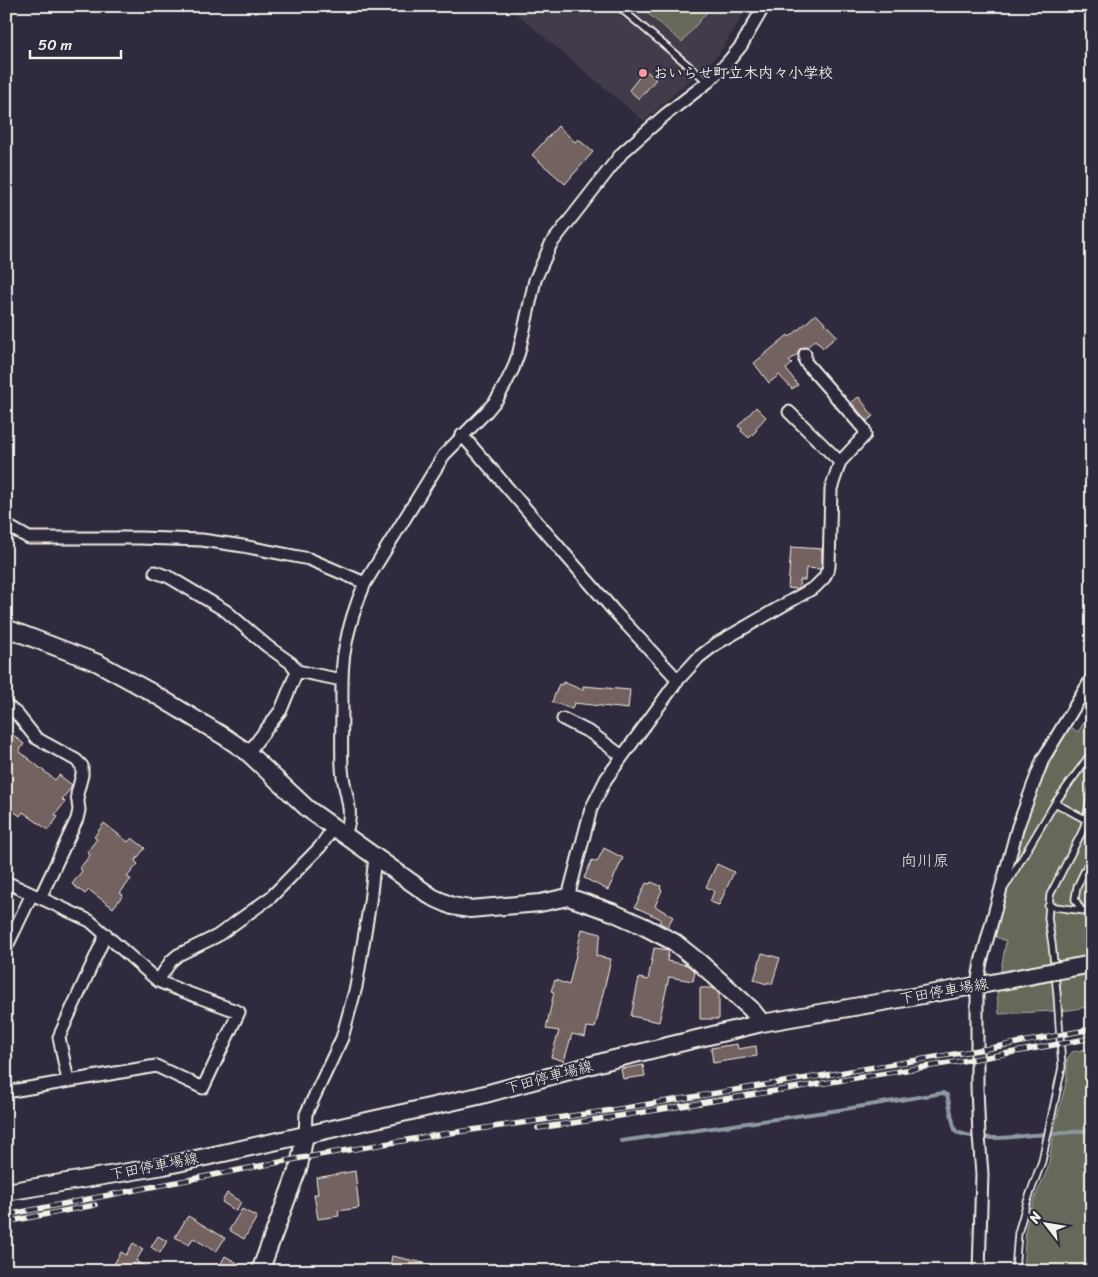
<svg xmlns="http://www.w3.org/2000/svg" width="1098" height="1277" viewBox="0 0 1098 1277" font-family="Sriracha,'Klee One',sans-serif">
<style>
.built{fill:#433b48}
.green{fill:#66685a;stroke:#adaca1}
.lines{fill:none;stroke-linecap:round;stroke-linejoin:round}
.stream{stroke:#8d9aa2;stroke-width:4}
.building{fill:#736260;stroke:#f4f1e8}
.lane-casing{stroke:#f4f1e8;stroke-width:9}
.street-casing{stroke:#f4f1e8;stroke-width:15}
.secondary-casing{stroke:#f4f1e8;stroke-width:20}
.lane{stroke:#2f2a3d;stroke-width:5.5}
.street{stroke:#2f2a3d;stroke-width:11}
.secondary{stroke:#2f2a3d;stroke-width:16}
.rail-casing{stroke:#f4f1e8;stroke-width:5.5}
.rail{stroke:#2f2a3d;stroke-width:4;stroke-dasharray:11;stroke-linecap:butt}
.secondary-bridge-casing{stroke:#f4f1e8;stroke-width:20;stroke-linecap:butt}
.secondary-bridge{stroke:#2f2a3d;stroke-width:16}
.poi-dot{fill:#ff9aa2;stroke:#2f2a3d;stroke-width:2}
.labels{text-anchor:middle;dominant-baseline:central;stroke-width:4;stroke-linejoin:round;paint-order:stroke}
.poi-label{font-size:15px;font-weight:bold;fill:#f4f1e8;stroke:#2f2a3d;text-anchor:start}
.street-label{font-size:15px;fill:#f4f1e8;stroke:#2f2a3d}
.neighbourhood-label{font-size:16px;fill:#f4f1e8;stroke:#2f2a3d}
</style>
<rect width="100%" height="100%" fill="#2f2a3d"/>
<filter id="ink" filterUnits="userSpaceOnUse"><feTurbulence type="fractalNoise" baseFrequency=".02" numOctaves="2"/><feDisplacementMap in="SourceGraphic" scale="10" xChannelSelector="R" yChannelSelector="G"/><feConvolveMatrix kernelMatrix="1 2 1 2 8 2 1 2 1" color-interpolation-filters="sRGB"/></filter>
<g filter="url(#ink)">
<!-- built -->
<path class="built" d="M507 6H748L719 54 644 121Z"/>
<!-- green -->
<path class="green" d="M639 6H712L682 42Z
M1092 709V1006L1070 1010 999 1014 997 993 1006 941 994 936C1006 901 1011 864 1023 828 1035 793 1051 759 1069 726L1078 732Z
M1092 1048V1271H1023L1026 1227 1034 1200 1048 1168 1055 1125 1067 1079V1059L1072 1052Z"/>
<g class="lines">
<!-- stream -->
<path class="stream" d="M621 1141 839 1110 943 1093 947 1095C951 1108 951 1120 956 1132 982 1141 1007 1138 1033 1135 1053 1134 1072 1132 1092 1130"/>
</g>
<!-- building -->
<path class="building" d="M645 70 656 79 639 99 629 90Z
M558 126 575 142 578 139 593 152 565 184 532 155Z
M816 314 837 336 823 348 815 340 807 347 801 348 798 351V354L789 361 792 364 786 369 798 385 792 389 779 375 769 383 754 363 788 335 790 337Z
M859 397 873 416 867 421 851 402Z
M756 407 766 417 756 428 757 430 749 438 741 431 742 429 738 426Z
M791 547 822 549V565L820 569 806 568 805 580H800L799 587 797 589 788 588Z
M563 682 583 690V686L630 690 628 709 574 703 572 709 552 702 559 684 562 685Z
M11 733 24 744 19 751 55 780 59 775 72 785 71 788 62 799 65 802 55 815 58 817 48 830 23 812 20 816 6 806V740Z
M104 823 128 842 132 838 145 848 135 861 138 864 127 877 131 879 120 893 123 895 113 908 89 890 85 894 72 884 82 871 80 868 90 855 87 852 97 839 94 837Z
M604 848 623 858 608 890 584 878 592 860 597 862Z
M717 864 734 872 719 905 710 902 714 891 706 887Z
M651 882 661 886 660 889 662 890 655 906 673 917 667 927 659 922 661 919 635 907 646 883 650 884Z
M582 929 601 934 596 956 611 959 595 1028 587 1027 585 1037 572 1034 564 1061 551 1057 559 1031 546 1029 554 992 551 991 555 980 569 985Z
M654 948 669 950 667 961 687 965 695 972 693 981 669 977 659 1022 631 1016 639 978 648 980Z
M762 953 780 958 772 984 768 982 767 984 754 980Z
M700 988H713L719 994V1019H700Z
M737 1044 738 1049 756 1046 757 1056 713 1063 711 1048Z
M643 1065 645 1076 623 1079 621 1069Z
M355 1171 359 1208 338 1211 339 1216 318 1219 314 1194H318L316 1178Z
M227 1193 241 1202 236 1211 222 1202Z
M242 1209 257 1217 244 1239 229 1230Z
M188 1216 225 1238 216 1252 193 1238 189 1245 175 1237Z
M158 1236 167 1241 160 1253 151 1247Z
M133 1243 143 1249 136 1261 152 1271H110L121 1252 126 1255Z
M225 1256 250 1270V1271H225L219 1267Z
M392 1256 438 1266V1271H389Z"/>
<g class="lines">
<!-- lane casing -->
<g class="lane-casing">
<path id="lane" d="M618 6 708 82
M1055 803 1092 823
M1005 887 1055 803 1092 752
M1048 906 1092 912
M1081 910 1075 899 1077 887 1092 855
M1015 1271 1018 1233 1027 1202 1042 1161 1062 1067 1057 994 1052 944 1048 918 1050 895 1082 832 1086 820 1092 789"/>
</g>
<!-- street casing -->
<g class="street-casing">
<path id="street" d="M805 354V361L808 365 864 429 865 435 840 462
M462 435 614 611 678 680
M6 525 29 538H140L202 540 243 546 309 559 365 583
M155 572 169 577 226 611 267 646 291 663 297 671 342 680
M6 705 17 714 36 738 76 760 82 766V775L77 794 79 810 77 819 40 898
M563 719 591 733 622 756
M248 753 281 710 297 671
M345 834C356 809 343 793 342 767 341 747 342 726 342 706 342 687 341 667 345 648 349 625 356 604 365 583L444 455 487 411 497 399 505 385 513 369 519 352 535 280 551 244 622 153 665 115 708 82 727 63 741 46 764 6
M6 882 90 921 158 981 177 989 239 1012 203 1088 156 1066 6 1092
M568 897 591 809 606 779 678 680 699 657 716 644 815 587 824 578 829 567 831 489 840 462 789 412
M6 948 32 894
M158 981 171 961 178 955 217 936 271 897 320 847 334 827
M68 1081 59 1037 106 934
M305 1135 306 1114 342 1038 356 987 370 902 375 857
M979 1271 982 1174 979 1136 977 1087V985L981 962 1018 826 1043 759 1092 678"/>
</g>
<!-- secondary casing -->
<g class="secondary-casing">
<path id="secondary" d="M6 628 98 663 151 692 225 737 247 752 308 809 432 897 452 906 470 909 540 903 568 897 612 912 643 926 674 942 699 962 751 1009 762 1023
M6 1192 164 1166 305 1135 478 1096 610 1060 762 1023 986 984
M260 1271 299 1166 305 1135"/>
</g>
<!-- lane -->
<use href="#lane" class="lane"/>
<!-- street -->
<use href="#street" class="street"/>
<!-- secondary -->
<use href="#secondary" class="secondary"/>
<!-- rail casing -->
<g class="rail-casing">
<path id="rail" d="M538 1128 613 1117 987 1057 1092 1038
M6 1215 301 1158 443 1134 613 1110 985 1049 1092 1029
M6 1222 95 1205"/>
</g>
<!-- rail -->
<use href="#rail" class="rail"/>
<!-- secondary-bridge casing -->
<g class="secondary-bridge-casing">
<path id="secondary-bridge" d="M986 984 1092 964"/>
</g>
<!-- secondary-bridge -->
<use href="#secondary-bridge" class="secondary-bridge"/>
</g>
</g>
<!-- markers -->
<circle class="poi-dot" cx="643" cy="73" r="5"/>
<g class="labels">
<!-- poi labels -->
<g class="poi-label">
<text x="653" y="73">おいらせ町立木内々小学校</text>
</g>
<!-- street labels -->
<g class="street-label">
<text transform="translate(944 991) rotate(-10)">下田停車場線</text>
<text transform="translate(549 1077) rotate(-15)">下田停車場線</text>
<text transform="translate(154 1166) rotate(-11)">下田停車場線</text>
</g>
<!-- neighbourhood labels -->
<g class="neighbourhood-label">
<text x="925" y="860">向川原</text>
</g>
</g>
<!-- margin -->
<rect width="1098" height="1277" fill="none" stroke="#2f2a3d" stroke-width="25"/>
<rect x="12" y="12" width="1073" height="1252" fill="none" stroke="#f4f1e8" stroke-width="2" filter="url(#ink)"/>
<!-- north arrow -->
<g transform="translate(1046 1224) rotate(301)" stroke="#2f2a3d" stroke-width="4" paint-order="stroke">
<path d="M0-4L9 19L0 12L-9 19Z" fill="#f4f1e8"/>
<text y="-8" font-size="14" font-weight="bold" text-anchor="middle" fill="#f4f1e8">N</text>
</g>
<!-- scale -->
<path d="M30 50v8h91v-8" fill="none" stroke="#f4f1e8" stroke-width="2.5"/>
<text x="38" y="50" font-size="15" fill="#f4f1e8" stroke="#2f2a3d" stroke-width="4" paint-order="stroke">50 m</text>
</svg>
